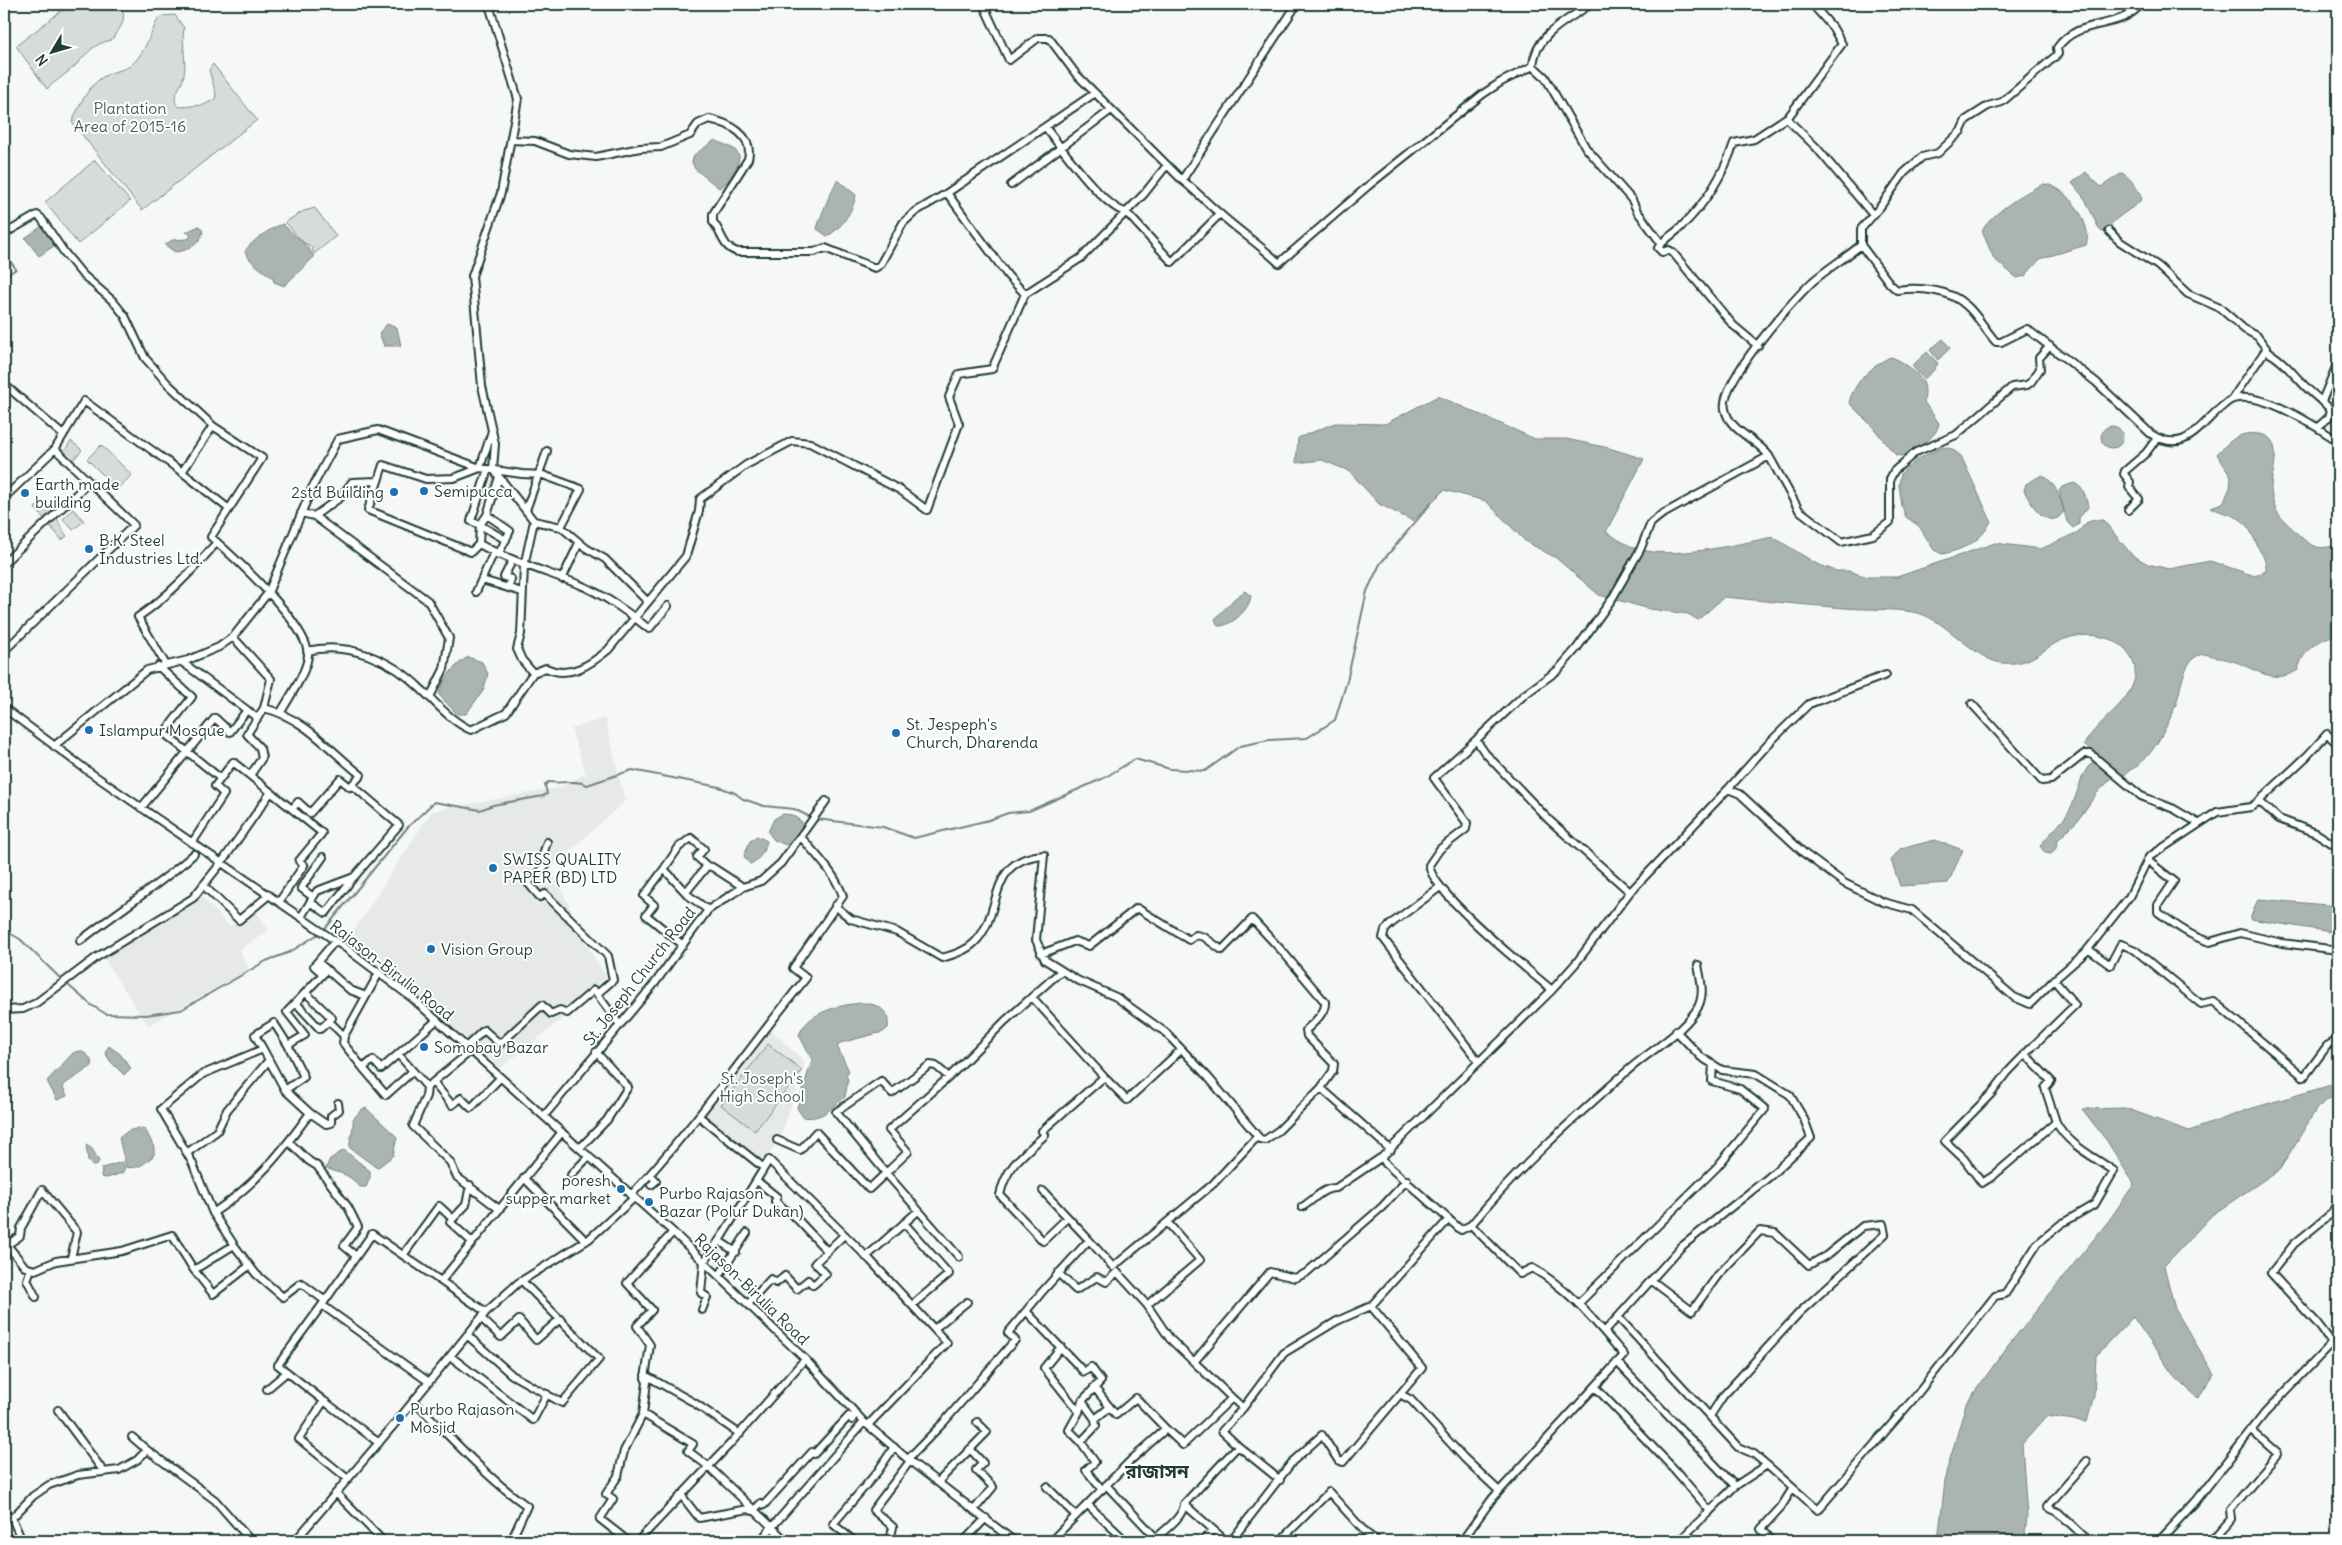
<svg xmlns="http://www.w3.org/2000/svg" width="2342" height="1545" viewBox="0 0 2342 1545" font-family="Delius,'Noto Sans Bengali',sans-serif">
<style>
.built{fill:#e6e9e8}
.green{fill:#d6dcdb;stroke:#7a8c88}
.water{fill:#aab5b1;stroke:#72857f}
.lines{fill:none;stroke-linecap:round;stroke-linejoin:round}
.stream{stroke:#72857f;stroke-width:2}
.minor-casing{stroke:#1f3d34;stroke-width:10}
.minor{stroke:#fff;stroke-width:6}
.poi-dot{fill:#1f6fb2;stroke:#fff;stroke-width:2}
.labels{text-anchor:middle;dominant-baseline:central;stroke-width:4;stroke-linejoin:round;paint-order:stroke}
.park-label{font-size:16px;fill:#445d55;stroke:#fff}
.poi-label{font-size:16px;fill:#1f3d34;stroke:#fff;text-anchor:start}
.street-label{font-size:16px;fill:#1f3d34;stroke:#fff}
.quarter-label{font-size:19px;font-weight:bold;fill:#1f3d34;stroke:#fff}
</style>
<rect width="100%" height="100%" fill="#f6f7f7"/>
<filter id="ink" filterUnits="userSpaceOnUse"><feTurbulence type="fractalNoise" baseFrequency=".02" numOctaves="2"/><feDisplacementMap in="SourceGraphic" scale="10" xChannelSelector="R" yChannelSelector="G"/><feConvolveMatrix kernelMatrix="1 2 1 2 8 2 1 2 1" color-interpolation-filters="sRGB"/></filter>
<g filter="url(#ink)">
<!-- built -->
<path class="built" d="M605 718 625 801 549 870 561 886 582 938 606 976 561 1020 500 1068 473 1043 347 941 432 811 562 787 586 773 571 729Z
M196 890 229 926 254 909 269 930 240 950 249 970 149 1025 138 1011 100 952Z
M769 1028 805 1062 782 1133 761 1167 702 1116Z"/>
<!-- green -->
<path class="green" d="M70 4H118C130 16 120 30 111 40 94 44 89 51 77 64 68 73 56 80 47 89L16 46Z
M175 15 184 28C181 45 188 62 183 79 181 88 169 98 179 107L204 105 215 99 216 94 209 70 213 64 257 120 142 210 72 122C80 104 89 83 108 74 115 71 124 70 130 66 143 57 151 33 158 19L163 16Z
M95 160 130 201 78 244 45 202Z
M315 208 336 236 314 254 311 246 304 243 285 222 304 211Z
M71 441 82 450 72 461 61 456Z
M101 445 132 475 117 489 87 459Z
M48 503C57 514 58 525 67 536L62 540 35 508 37 506 42 511Z
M73 509 84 521 73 530 63 519Z
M768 1044 802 1070 755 1131 721 1105Z"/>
<!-- water -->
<path class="water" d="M715 140 734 149 739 155C740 165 728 185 719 188L695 169 692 162 694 155Z
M2086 172 2101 187 2122 173C2130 177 2140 191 2142 199 2131 211 2113 217 2106 232H2102L2099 229 2085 199 2072 183Z
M838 180 856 195C854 209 841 230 827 236L817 229C818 222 834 183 838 180Z
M2044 184C2066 185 2094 224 2086 245L2040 259 2025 276 2017 278 1994 259 1982 231C1990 215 2027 190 2044 184Z
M45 224 57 244 39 256 25 238Z
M283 224C294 236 307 243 314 257L284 286 274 282 273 278C263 270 252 265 245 252 249 242 274 226 283 224Z
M199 226 203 231C200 245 188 251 175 252L165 245 172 240 188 239 191 235 186 232Z
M387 324 397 328 401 346H384L379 333Z
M1943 339 1950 348 1938 360 1930 350Z
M1927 352 1938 363 1934 370 1924 379 1912 366Z
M1890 357C1901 359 1917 372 1923 382 1926 388 1925 395 1924 402L1939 423C1936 440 1916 448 1902 456L1896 455 1889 447 1871 425 1849 403C1853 383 1872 366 1890 357Z
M1438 396 1535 439H1566L1609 448 1644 459 1606 532C1615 537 1624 544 1633 547 1667 562 1737 544 1773 537L1817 564 1836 571H1849L1868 577H1897L1995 543 2041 549 2078 532 2086 523 2093 520H2103L2132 555 2148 564 2169 569 2210 561 2255 576 2266 571C2267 560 2261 554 2257 545 2243 512 2238 520 2210 507L2223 503 2230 488 2231 476 2217 454C2230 441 2239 431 2259 434 2285 437 2272 471 2271 486 2271 493 2272 499 2274 505 2278 518 2292 527 2301 537 2314 549 2322 550 2338 544V634C2318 640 2303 649 2298 670 2278 682 2265 675 2245 666 2236 661 2225 659 2216 657 2210 655 2203 653 2197 656 2182 664 2181 692 2175 707 2166 728 2156 750 2139 765 2133 769 2128 770 2124 776L2084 745C2097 718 2146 696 2133 661 2124 637 2090 631 2068 638 2043 645 2036 666 2002 663 1976 660 1948 623 1921 614 1902 608 1866 610 1845 608 1805 605 1764 601 1724 597L1698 620 1688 614 1650 609 1599 595 1556 558 1525 541 1486 501 1444 490 1413 521 1379 504 1349 471 1322 460 1296 463 1298 438 1335 423 1385 424Z
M2101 437a11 11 0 1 1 22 0a11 11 0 1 1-22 0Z
M1943 447 1952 449 1961 456 1991 521C1982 541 1963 550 1942 554L1934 550 1919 526 1906 517 1902 506 1899 485 1901 474 1905 470 1919 458Z
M2042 475C2055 481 2060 498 2064 511 2050 534 2030 504 2024 490L2026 484Z
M2074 483C2084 487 2086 497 2088 507L2079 518V524L2073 528 2067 522 2059 491 2062 487Z
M1245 591 1251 596C1250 609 1231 627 1218 626L1215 619 1235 598Z
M468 657 482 662 488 674 483 691 466 714H457L439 695C443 678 454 666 468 657Z
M2094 762 2112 776 2111 779 2097 793 2078 820 2058 840 2056 848 2051 854 2045 853 2040 846C2051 831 2066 821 2073 803 2078 792 2083 767 2094 762Z
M783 814 792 815 802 822C803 832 795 842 786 845L774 840 768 832 774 819Z
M757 836 767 841C765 850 759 861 750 864L744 856 750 841Z
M1935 840 1963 850 1948 883 1900 886 1891 860 1900 849Z
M2258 899 2338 906V933L2250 919Z
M863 1003C879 1004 890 1011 888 1028L883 1032 840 1043 837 1046 849 1071 846 1075 848 1080 845 1097C831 1108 823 1120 803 1117L797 1108 812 1060 799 1035C807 1012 842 1004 863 1003Z
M109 1046 120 1054 131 1068 124 1075 110 1061 105 1052Z
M78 1051C85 1051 93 1059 92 1066L65 1084 63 1087 67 1096 57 1100 47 1081 73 1053Z
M2338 1083V1092L2317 1108 2280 1169 2212 1215 2164 1266 2175 1309 2214 1374 2198 1398 2174 1376 2133 1317 2096 1356 2094 1396 2087 1422 2047 1416 2022 1444 2027 1517 2024 1541H1938L1946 1473 1966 1404 2007 1347 2110 1219 2134 1184 2107 1141 2082 1109 2125 1108 2189 1131 2253 1108Z
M366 1108 397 1137 393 1156 377 1168 350 1148C349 1138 354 1130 353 1119L362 1109Z
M138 1128 145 1129 154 1147V1155C146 1163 137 1170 126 1167L119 1138 128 1131Z
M86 1144 92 1149 99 1161 96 1166H93L88 1160Z
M344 1150 370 1171V1178L366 1187H360C347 1172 342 1175 326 1168L330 1159Z
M122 1162 125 1168 122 1173 107 1178 101 1177 102 1168Z"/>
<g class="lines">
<!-- stream -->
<path class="stream" d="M4 253 16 269 4 277
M816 819 883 827 914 838 989 820 1008 813 1029 811 1104 778 1135 759 1170 769 1205 771 1240 746 1269 740 1307 738 1335 720 1347 681 1367 591 1380 564 1432 502
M4 930 20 939 61 979
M324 930 407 828 434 802 480 810 493 805 543 796 547 794 545 785 548 782C560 784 576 779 587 785L632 770 719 787 735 793 743 799 764 806 794 809 812 818
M68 985 91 1005 106 1014 146 1015 181 1010 266 961 290 952 320 933"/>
<!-- minor casing -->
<g class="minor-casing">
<path id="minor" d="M486 4 490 8 518 99 501 193 472 276 482 386 495 444 493 469 534 521 524 566 521 634 517 649 522 660 533 673
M983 4 1009 60 1038 38H1049L1076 74 1182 180C1195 190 1206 202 1219 213 1239 231 1260 245 1279 263L1368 186 1483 94 1501 82 1533 66 1545 77 1586 148 1632 200 1637 211 1661 243
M1533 66C1535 34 1568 20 1591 4
M1786 118 1816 147 1873 215
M1046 128C1061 147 1105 209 1126 212L1172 262 1220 214
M511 140 535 141 569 154 596 157 640 148 661 147 690 135 698 124 709 119C729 123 754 135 748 159L713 214V222C723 234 722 248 738 252H814L825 248 875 268 880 265 903 223 915 212 947 193
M1182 180 1297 4
M1011 185 1111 110
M2109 231 2119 241 2158 266 2188 294 2220 308 2244 329 2257 336 2266 348 2265 351
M4 234 37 215 41 218 64 252 82 274 113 301 125 316 145 358 168 384 213 426 262 458 211 537C235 558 305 622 308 653 309 669 289 698 281 712
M1861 245 1890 284 1897 290C1920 287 1949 289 1967 306 1978 316 1986 331 1996 342H2001L2027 329 2096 382 2151 434C2187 456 2199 424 2224 405 2226 403 2230 400 2233 399 2263 391 2314 425 2338 441
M1025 294 1008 276 947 193 1095 93
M1758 346 1733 325 1674 254 1669 250 1662 252 1658 248C1664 239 1674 234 1681 227 1706 203 1723 176 1734 143L1754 139 1789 116 1842 44 1833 28 1812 4
M4 384 63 435
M2232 399 2265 351C2286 359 2302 388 2322 401L2338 362
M213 426 182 472 229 509
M2318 427 2329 417 2331 410 2322 401
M492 431 480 468 522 474 543 475 581 489 561 527 534 521
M55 449 84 401 182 472
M1769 456C1757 439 1729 431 1725 409 1719 383 1792 301 1812 282 1827 269 1845 258 1861 245V229L1880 207 1904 173 1922 157 1938 153 1961 131 1966 120 1988 106 2002 102 2058 54 2057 48C2079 16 2119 32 2141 4
M4 498 55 449 134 525 4 651
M526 510 547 451
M2128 510 2139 499 2129 487 2130 482 2124 474 2125 471 2146 453 2157 438
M301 513 314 516 341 497 352 482 378 481 368 510 471 552 479 544C510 561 544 571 578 584 601 593 630 613 649 629L668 606
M487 515 480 525 506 540
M314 516 428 601 449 638 444 669 430 697
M561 527 586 548 605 559 648 602
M479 544 480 525 471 521 488 469
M498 555 510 531 487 515 499 477
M4 563 88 483
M562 579 579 543
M482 580 522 592
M508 588 511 579 504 577 512 561
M476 592 494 552
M307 651C348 641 392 660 421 689 436 703 452 722 471 730L506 713 533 673 546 668C569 679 590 665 608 650L686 556 699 511 700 499 746 465 792 441 810 443 900 490 927 510 959 424 949 397 959 374 992 369 1025 294 1081 258 1144 194 1167 165
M182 662 247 710
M166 665 138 617C169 596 193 570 217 542
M158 666 192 697 164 733 220 778
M1972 704 2042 781 2051 780 2084 754H2091L2141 796 2174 809 2198 823
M4 708 88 771 347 949 412 998 673 1232 805 1359 864 1422 910 1461 1014 1541
M264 708C305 718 329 750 361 775L350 787 340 779 310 813 298 802 292 809
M1476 740 1434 778 1467 823 1466 829 1440 849 1429 865C1432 893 1527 969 1552 990
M2338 744 2327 734 2307 756 2259 801 2279 819 2316 833 2333 844 2338 839
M54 746 147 670 188 660 219 647 233 637
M251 774 262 758 260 748 247 734 264 708 271 679 233 637 268 593 312 488 338 439 378 430 480 468 454 478 426 479 383 465 378 481
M1728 789 1771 741 1809 704 1886 675
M141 808 215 718 230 732 247 710 257 718
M547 842 541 861 546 865 528 883 540 897 545 894 608 956 613 980 597 994
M192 843 224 794 215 786 233 762 322 833 299 861 304 865 279 902
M2147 860 2174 881 2158 905V912C2174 924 2191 937 2210 942L2240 933 2282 943 2338 950
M664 869 679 847 691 838 704 849 697 857 707 866 712 867 743 887
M203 885 239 920 269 895
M1440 887 1392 923 1385 930 1383 938 1479 1062
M686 892 707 866
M1630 892 1549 820 1485 753 1476 740 1524 695 1558 670 1577 648 1612 599 1640 550 1651 523 1661 515 1769 456 1799 510 1841 542 1873 535 1890 522V479L1894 471 1916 452 1956 435 2012 387 2027 385 2031 382 2040 369 2039 358 2050 346
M313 897 301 888 323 857
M310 902 326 913 353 878
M835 906 851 919 897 932 942 958C953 955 966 951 974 943 1005 913 985 859 1044 855L1036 940 1045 960 1077 980 1116 997 1165 1032 1208 1077 1260 1139 1265 1140 1279 1130 1321 1088
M301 917 317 891 354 877 399 825 352 785
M80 941C118 911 158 886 194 854
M683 945 646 915 654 905 644 896 664 869 688 895 708 910
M2088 949 2110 965 2121 944 2135 950 2201 1004 2213 1001 2304 1077 2327 1046 2338 1040
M1041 954 1075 941 1089 946 1137 908 1189 940 1196 935 1204 937 1222 950 1252 919 1283 952 1325 1002C1326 1013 1313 1023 1306 1030L1307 1036 1334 1064 1333 1071 1321 1088 1391 1150
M318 962 350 990 366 996
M306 993 332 1018 329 1021
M1032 997 1104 1077 1042 1131 1045 1135C1024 1154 1006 1166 1000 1195L1043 1241 1067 1218
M296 1003 320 1029 329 1021 344 1036 379 973
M4 1010 23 1009 36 1003 97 957 193 898 222 862 271 792
M1676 1031 1701 1057 1722 1070 1756 1074 1790 1095 1804 1119 1811 1138 1769 1177 1681 1247 1618 1317 1738 1447 1754 1454 1767 1465
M344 1036 343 1043 363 1068 373 1060 381 1069 437 1020
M466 1047 484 1030 500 1044 542 1005 551 1014 560 1010 567 1013 594 990 620 1025
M263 1049 255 1035 274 1023 288 1045
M471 1051 427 1087 426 1096 413 1126 450 1162 457 1177 499 1209
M398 1054 427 1087
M2025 1054 2051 1081 2045 1088 2056 1122
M363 1068 386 1095 413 1071
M949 1077 889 1130 908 1152 886 1173 959 1257
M1104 1077 1127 1100 1181 1050
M433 1082 452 1105 461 1098 471 1108 500 1078
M285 1090 304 1077 288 1045 305 1035 287 1012 323 974 314 966 335 941
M544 1116 655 983 708 910 743 887 761 881 781 863 826 801
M700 1117 764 1168
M777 1140 800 1150 816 1132 869 1189 886 1173 836 1112 881 1081 892 1093 930 1065 936 1066 949 1077 1005 1021 1061 971
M289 1142 309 1161 317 1166 348 1207 358 1227 344 1246 356 1256
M580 1148 607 1120 628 1087 596 1052
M187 1153 217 1131 227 1110 269 1060
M650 1174 656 1181 651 1185
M571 1175 589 1156
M524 1178 586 1241
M757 1181 777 1197 775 1201 798 1220 827 1251
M470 1185 466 1205 450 1222 472 1242
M1043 1191 1089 1240
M631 1195C695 1127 747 1050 806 978L793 968 843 896C835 873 816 855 801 837
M1302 1207C1313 1201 1323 1187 1336 1188L1382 1157
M213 1213C255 1185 281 1153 310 1113L326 1124 331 1123V1116L339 1110 338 1103
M904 1223 949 1274 912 1305
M1471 1225 1461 1230 1386 1164 1382 1157 1552 990 1576 963 1630 892 1728 789 1740 794 1805 854 1844 883 1883 902 1912 910 2014 997 2030 1004 2054 980
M673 1232 627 1283 652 1310 637 1326 650 1345 645 1378 647 1382 643 1414 693 1444 688 1451 708 1466 772 1527 864 1422
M4 1241 25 1267 35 1270 56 1261 122 1251 172 1235 194 1270 234 1245 213 1213 192 1162 161 1109 203 1074 263 1049 285 1090 310 1113
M719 1241 736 1252
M7 1245 20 1236 21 1228 42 1190 77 1232 71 1258
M234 1245 256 1274 283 1297 301 1283 324 1300
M404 1254 439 1206 453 1219
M866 1257 918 1211
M31 1269 27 1280 36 1297
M194 1270 213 1294 249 1266
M1058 1273 1076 1290 1097 1277 1106 1282 1117 1272 1147 1305 1200 1260 1168 1223
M719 1276 747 1233
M442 1280 562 1132
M1651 1280 1692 1311 1718 1275 1760 1231 1775 1233 1809 1265 1827 1255 1863 1226 1883 1224 1885 1234 1799 1313 1723 1396 1710 1416
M748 1304 771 1279 776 1283 785 1276 797 1289 808 1280 813 1285 826 1274 815 1263 844 1235
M1578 1304 1717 1167 1765 1109 1740 1089 1712 1081 1713 1064
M322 1305 278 1365 324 1401 299 1439 348 1479
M1147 1305 1170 1339 1194 1362
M702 1310 707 1297 701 1293 704 1262 722 1236 769 1160 871 1261 947 1343 868 1425
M1027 1312 1084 1372 1091 1367 1101 1381 1082 1401 1095 1419 1096 1426 1081 1442 1069 1430 1079 1412 1082 1401
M481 1318 501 1337 519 1320 536 1340 560 1319
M934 1329 967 1302
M1604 1332 1618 1317
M467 1335 512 1375 562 1403 599 1359 522 1281
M2332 1343 2317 1323 2271 1273 2294 1244 2332 1213 2338 1201
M1061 1347 1044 1368 1079 1412
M450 1356 533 1420 547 1394
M1617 1362 1735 1486
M645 1375 693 1402 740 1434
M429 1382 322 1305 372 1234 486 1312
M1094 1387 1116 1415 1136 1398 1166 1429
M1595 1387 1675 1470 1710 1511 1687 1533
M267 1389 287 1372
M1400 1394 1411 1400 1464 1458 1499 1491
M1232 1398 1243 1408
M324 1401 379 1443
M413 1401C451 1436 484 1476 527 1506L511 1541
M58 1410 104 1472
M1095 1419 1110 1407
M132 1437 147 1450
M1081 1442 1095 1462 1086 1470 1102 1490
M1238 1446 1280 1480
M970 1449 983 1463 976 1470 993 1487 974 1510
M908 1459 944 1422 1015 1340 1008 1333 1041 1293 1089 1240 1113 1267 1213 1184 1257 1137
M2087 1461 2047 1507 2058 1512 2089 1541
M938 1482 987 1432 977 1422
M1106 1485 1159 1541
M1047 1487 1076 1516
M681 1495 699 1518 748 1509 753 1511 761 1503 764 1505 812 1452 814 1454 849 1416 852 1420 855 1413
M1087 1504 1126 1541
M1710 1511 1735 1486 1767 1465 1818 1510 1915 1397 1995 1296 2005 1294 2038 1243 2061 1224 2095 1204 2114 1171C2093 1156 2068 1145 2056 1122L1993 1176 1982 1183 1964 1159 1945 1141 1991 1094 2008 1072 2034 1045 2075 1005 2054 980 2085 953 2129 897 2149 857 2217 812 2251 807 2259 801
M4 1514 12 1518 22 1541
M12 1518 33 1496 49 1485 78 1475 119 1470 137 1460 147 1450 215 1500 251 1541
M1154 1540C1163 1531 1184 1517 1184 1504
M295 1541 336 1493
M383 1541 336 1493 398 1420 486 1312 518 1283 589 1239 634 1198
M628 1541 600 1519 613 1499 606 1494 618 1476 624 1451 643 1414
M638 1541 731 1443 805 1359
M760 1541 772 1527 786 1541
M854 1541 833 1524 878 1471 894 1447
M890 1541 893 1527 873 1510 910 1461
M964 1541 986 1518
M1051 1541 1131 1460 1166 1429 1183 1445 1232 1398 1194 1362 1270 1272 1295 1278 1306 1273 1382 1207 1407 1180
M1202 1541 1213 1530
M1226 1541 1184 1504 1238 1446 1222 1431 1243 1408 1284 1353 1337 1321 1371 1306
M1231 1541 1293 1461 1322 1435 1338 1460 1343 1462 1422 1368 1371 1306 1449 1219
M1280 1541 1329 1492 1366 1533 1377 1541
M1462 1541 1492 1499 1624 1355C1597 1324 1569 1288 1532 1268L1520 1274 1471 1225C1517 1169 1572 1120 1626 1072 1648 1052 1677 1037 1695 1012 1706 997 1701 981 1698 965
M1680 1541 1687 1533 1695 1541
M1771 1541 1761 1529 1781 1507 1793 1488
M2159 1541 2196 1501 2265 1413 2338 1337
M2212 1541 2231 1519 2230 1510 2278 1454 2251 1430"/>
</g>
<!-- minor -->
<use href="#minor" class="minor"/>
</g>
</g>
<!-- markers -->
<g class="poi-dot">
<circle cx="424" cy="491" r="5"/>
<circle cx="394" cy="492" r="5"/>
<circle cx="25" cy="493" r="5"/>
<circle cx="89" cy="549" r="5"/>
<circle cx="89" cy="730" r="5"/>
<circle cx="896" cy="733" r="5"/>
<circle cx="493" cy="868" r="5"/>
<circle cx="431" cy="949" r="5"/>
<circle cx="424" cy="1047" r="5"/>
<circle cx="621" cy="1189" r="5"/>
<circle cx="649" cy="1202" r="5"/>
<circle cx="400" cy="1418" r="5"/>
</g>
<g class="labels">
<!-- park labels -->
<g class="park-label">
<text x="130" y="108">Plantation<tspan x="130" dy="18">Area of 2015-16</tspan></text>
<text x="762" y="1078">St. Joseph's<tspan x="762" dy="18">High School</tspan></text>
</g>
<!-- poi labels -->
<g class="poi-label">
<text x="35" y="484">Earth made<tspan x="35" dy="18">building</tspan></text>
<text x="434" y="491">Semipucca</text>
<text x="384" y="492" text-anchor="end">2std Building</text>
<text x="99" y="540">B.K. Steel<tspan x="99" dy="18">Industries Ltd.</tspan></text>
<text x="906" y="724">St. Jespeph's<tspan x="906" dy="18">Church, Dharenda</tspan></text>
<text x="99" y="730">Islampur Mosque</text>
<text x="503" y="859">SWISS QUALITY<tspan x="503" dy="18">PAPER (BD) LTD</tspan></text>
<text x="441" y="949">Vision Group</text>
<text x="434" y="1047">Somobay Bazar</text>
<text x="611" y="1180" text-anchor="end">poresh<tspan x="611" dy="18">supper market</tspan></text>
<text x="659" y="1193">Purbo Rajason<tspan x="659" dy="18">Bazar (Polur Dukan)</tspan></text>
<text x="410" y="1409">Purbo Rajason<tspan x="410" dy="18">Mosjid</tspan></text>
</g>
<!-- street labels -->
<g class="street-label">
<text transform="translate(392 970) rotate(38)">Rajason-Birulia Road</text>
<text transform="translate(639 976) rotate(-52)">St. Joseph Church Road</text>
<text transform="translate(752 1289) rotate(44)">Rajason-Birulia Road</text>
</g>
<!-- quarter labels -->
<g class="quarter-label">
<text x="1157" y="1471">রাজাসন</text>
</g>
</g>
<!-- margin -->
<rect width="2342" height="1545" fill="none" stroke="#fff" stroke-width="20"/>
<rect x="10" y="10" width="2322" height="1525" fill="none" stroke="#1f3d34" stroke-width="2" filter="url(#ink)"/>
<!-- north arrow -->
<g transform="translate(52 52) rotate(232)" stroke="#ffffff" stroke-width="4" paint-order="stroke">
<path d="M0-4L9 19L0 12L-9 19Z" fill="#1f3d34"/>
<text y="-8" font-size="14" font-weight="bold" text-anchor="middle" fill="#1f3d34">N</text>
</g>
</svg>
